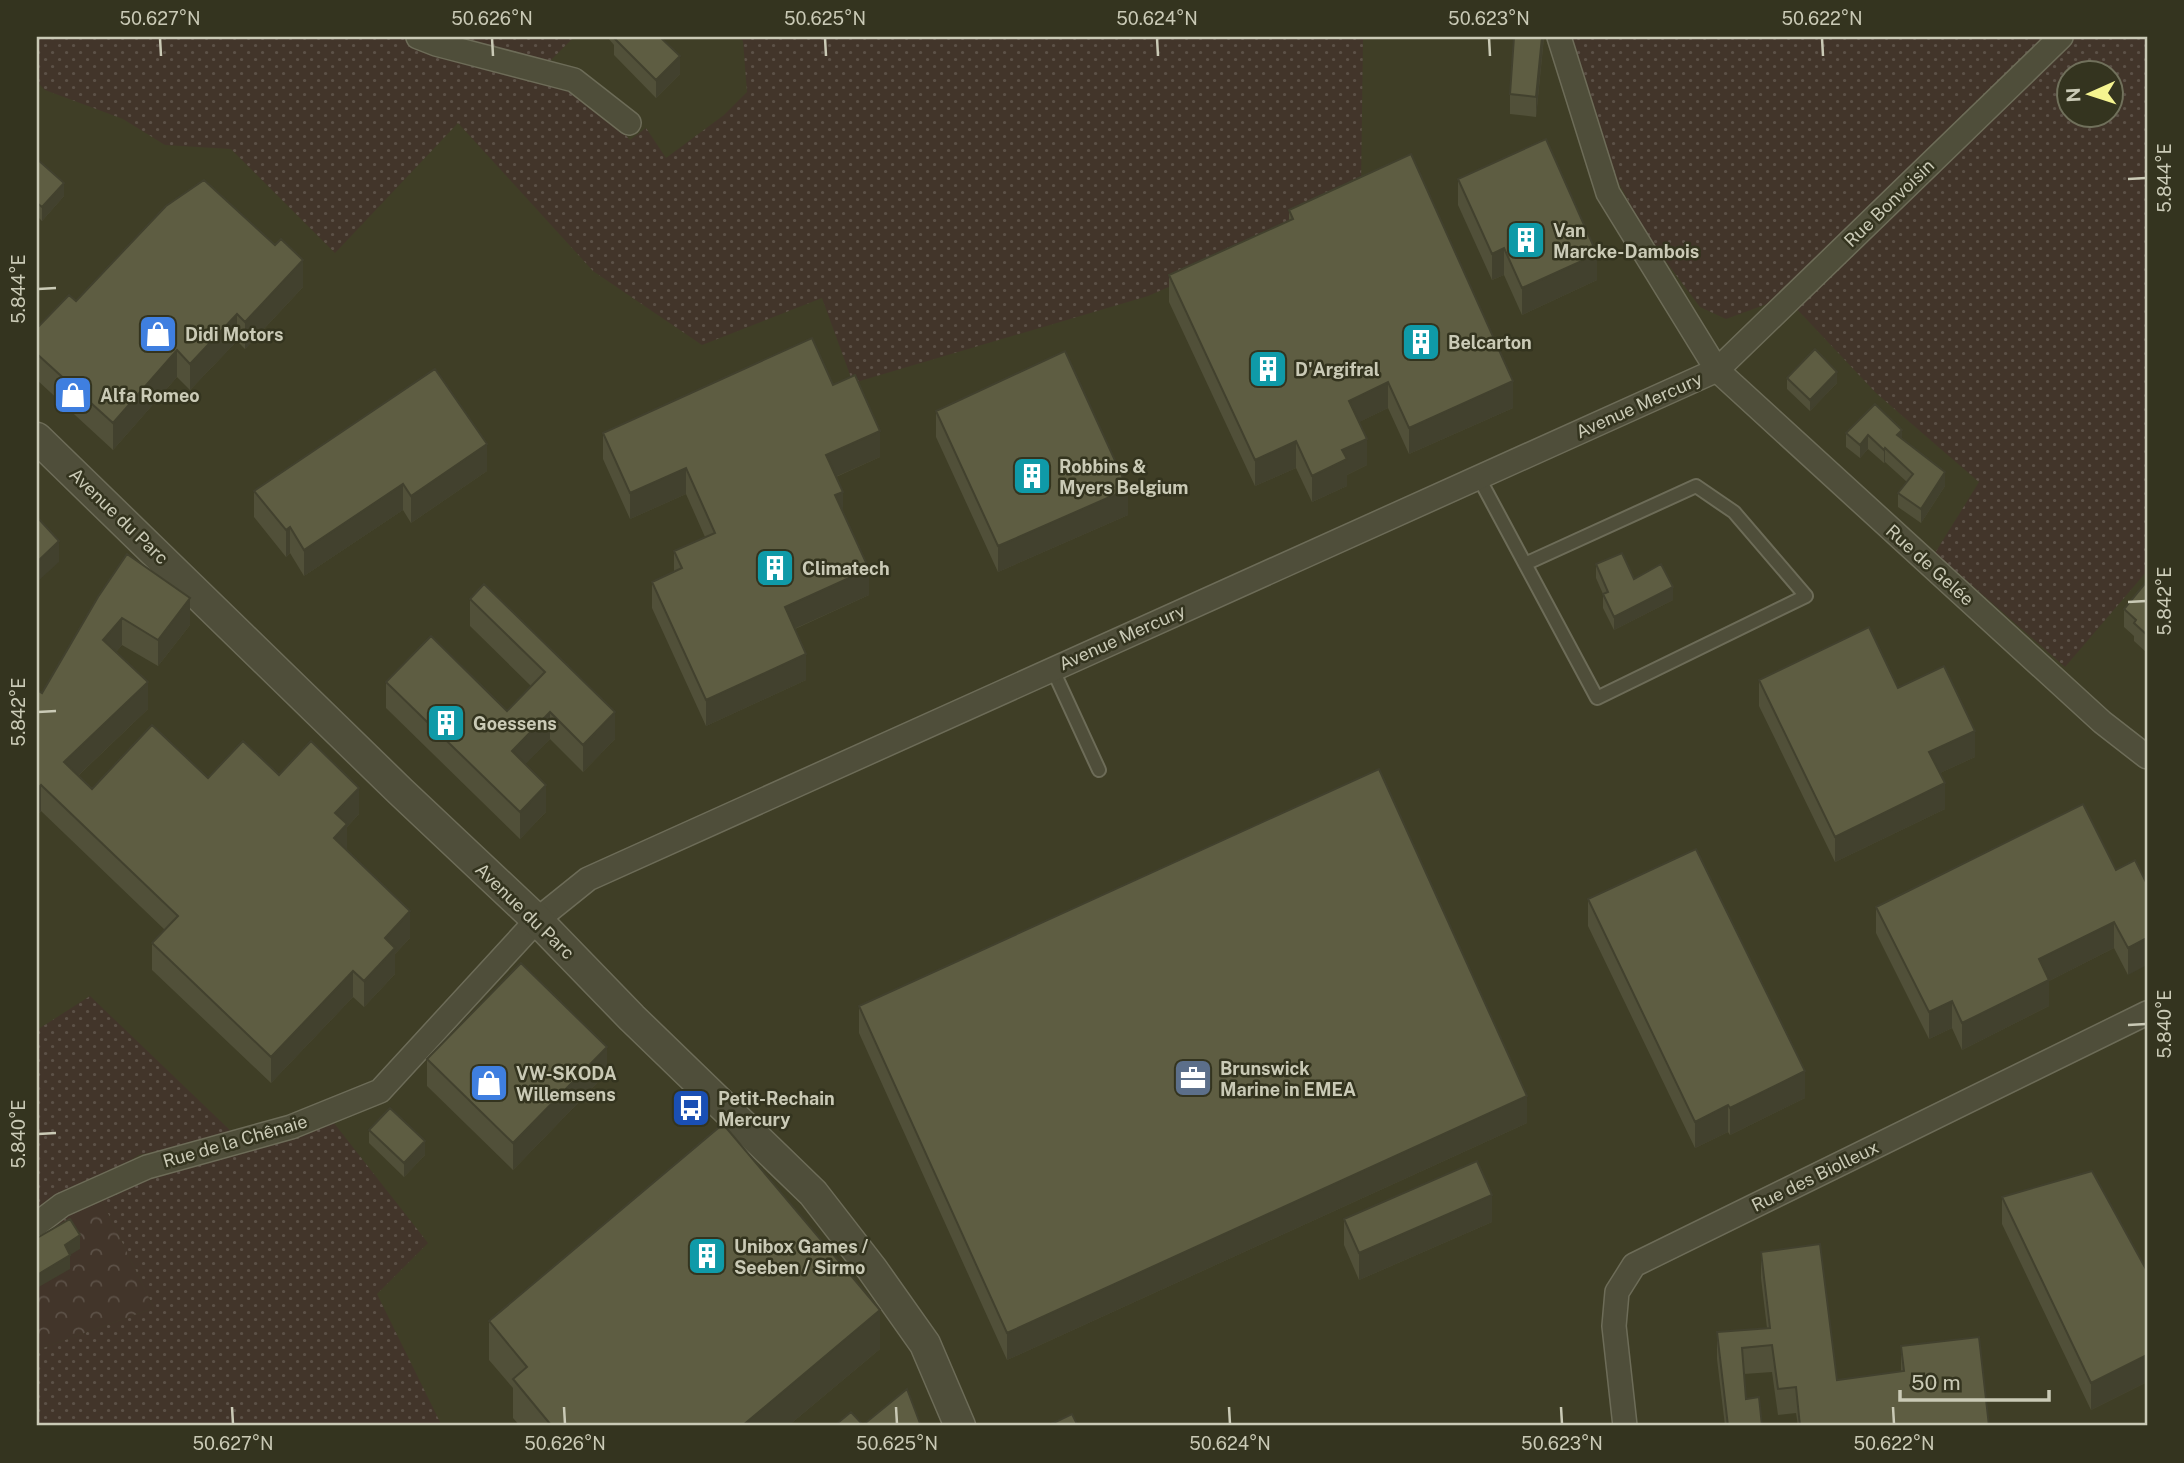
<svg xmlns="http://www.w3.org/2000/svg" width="2184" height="1463" viewBox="0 0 2184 1463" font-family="'Public Sans',sans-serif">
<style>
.grass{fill:url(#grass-dots);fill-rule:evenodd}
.forest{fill:url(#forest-crowns)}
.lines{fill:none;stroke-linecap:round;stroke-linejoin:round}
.service-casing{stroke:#6d6c58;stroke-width:16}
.minor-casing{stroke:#6d6c58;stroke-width:26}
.tertiary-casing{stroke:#6d6c58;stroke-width:33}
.service{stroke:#4f4e3a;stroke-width:12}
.minor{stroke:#4f4e3a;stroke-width:23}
.tertiary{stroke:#4f4e3a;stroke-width:30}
.wall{fill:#515039}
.shaded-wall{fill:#42412e}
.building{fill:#5e5d42;stroke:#42412e;stroke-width:2}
.ticks{fill:none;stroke:#cacab6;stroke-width:2.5}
.labels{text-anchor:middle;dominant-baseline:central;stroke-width:5;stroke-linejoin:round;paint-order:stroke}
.street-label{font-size:18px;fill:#cacab6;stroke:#34341f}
.poi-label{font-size:18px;font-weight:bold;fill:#cacab6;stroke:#34341f;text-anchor:start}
.neatline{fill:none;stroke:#cacab6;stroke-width:2.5}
.ticks-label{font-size:18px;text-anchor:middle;fill:#cacab6}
</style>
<defs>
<pattern id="grass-dots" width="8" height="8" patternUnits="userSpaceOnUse" patternTransform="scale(1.75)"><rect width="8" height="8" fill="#42352a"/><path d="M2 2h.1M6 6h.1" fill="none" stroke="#5c5147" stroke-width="1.8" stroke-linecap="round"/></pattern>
<pattern id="forest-crowns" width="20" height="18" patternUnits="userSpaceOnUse" patternTransform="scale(1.75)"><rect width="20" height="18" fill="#42352a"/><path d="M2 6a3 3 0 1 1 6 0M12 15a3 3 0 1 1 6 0" fill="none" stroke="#5c5147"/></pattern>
</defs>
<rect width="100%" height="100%" fill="#3f3e26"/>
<!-- grass -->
<path class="grass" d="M37 37H406L422 45 592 96 630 140 646 128 666 158 724 115 747 92 743 41 738 37H1363L1361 186 1341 212 1148 296 853 383 822 298 702 345 593 271 458 123 335 253 231 149 165 145 123 119 45 90 37 82Z
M438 37H574L544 67Z
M1571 37H2048L1767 304 1726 319 1700 307 1647 236 1613 172Z
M2070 37H2147V571L2065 667 1935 553 1979 482 1876 393 1794 306ZM2068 74H2110V116H2068Z
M90 996 235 1135 139 1155 37 1219V1030Z
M330 1118 428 1243 377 1294 442 1426H37V1350L154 1308 98 1193Z"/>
<!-- forest -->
<path class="forest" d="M98 1193 154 1308 37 1350V1225Z"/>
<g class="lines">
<!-- service casing -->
<g class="service-casing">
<path id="service" d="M1479 478 1597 698 1806 596 1734 512 1696 486 1525 564
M1052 668 1099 770"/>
</g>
<!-- minor casing -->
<g class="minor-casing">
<path id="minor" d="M418 37 436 44 574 80 629 123
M1559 37 1608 193 1717 370 2102 722 2147 757
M37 1224 62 1205 147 1167 291 1127 380 1091 537 920 588 879 1717 370 2061 37
M1625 1426 1614 1326 1617 1292 1634 1265 2147 1013"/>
</g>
<!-- tertiary casing -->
<g class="tertiary-casing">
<path id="tertiary" d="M37 438 400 791 537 920 632 1018 813 1193 872 1269 925 1344 960 1426"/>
</g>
<!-- service -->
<use href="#service" class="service"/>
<!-- minor -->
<use href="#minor" class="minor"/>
<!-- tertiary -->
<use href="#tertiary" class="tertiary"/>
</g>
<!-- wall -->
<path class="wall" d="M608 37H660L680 74 656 98 614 55V45L608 38Z
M1544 37 1536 117 1510 114V94Z
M37 159 64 196 42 221 37 216Z
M1458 179 1597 280 1522 315 1504 275 1492 280 1458 205Z
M1289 210 1513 408 1409 454 1388 408 1359 422 1367 465 1347 475V486L1312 502 1296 468 1255 486 1169 302V275L1289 221Z
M303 287 245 349 237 341 190 390 177 377 113 450 37 380V328L76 301Z
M1787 378 1837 383 1810 411 1787 389Z
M833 385 880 457 836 477 843 513 869 595 795 629 806 680 706 726 652 608V582L674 572V551L705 537 686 494 630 519 603 459V433Z
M936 411 1128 515 998 572 936 437Z
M1846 433 1902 439 1945 486 1921 523 1898 507V493L1907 482 1885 462 1884 463 1868 449 1860 458 1846 447Z
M487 471 411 523 403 510 304 576 290 553 286 557 254 517V491Z
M1596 564 1634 579 1673 600 1614 630 1603 608V594L1596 578Z
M2147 581V653L2134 641V636L2124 627V609Z
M98 597 190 625 158 666 122 645 116 652 148 709 78 776 92 789 208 778 279 775 359 814 347 827V850L410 938 395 954V974L364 1007 353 997 271 1083 152 970V943L165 930 41 811 37 815 42 693Z
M470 599 615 739 583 772 550 739 525 764 546 812 520 839 386 708V682L507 711 531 686 470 626Z
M1759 680 1898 688 1975 757 1940 773 1945 809 1835 862 1759 706Z
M2135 860 2128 975 2114 948 2049 981V1006L1962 1050 1952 1028 1929 1039 1876 933V907L2116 870Z
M1588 899 1805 1098 1730 1135 1728 1132 1695 1148 1588 926Z
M859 1006 1527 1123 1007 1360 859 1033Z
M427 1059 607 1073 513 1170 427 1086Z
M369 1130 425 1155 404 1177 369 1143Z
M2002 1197 2147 1271V1382L2091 1410 2002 1224Z
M1344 1219 1492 1222 1359 1280 1344 1245Z
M1761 1252 1837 1380 1901 1372V1346L1989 1426H1798L1796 1413 1778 1415 1772 1372 1744 1374 1746 1399 1762 1426H1725L1717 1359V1332L1767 1328 1761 1278Z
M489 1321 880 1349 788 1426H520L513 1418V1388L489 1360Z"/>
<!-- shaded-wall -->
<path class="shaded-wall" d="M1542 37H1544L1536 117V97Z
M680 56V74L656 98V80Z
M64 183V196L42 221V207Z
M1504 248V275L1492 280V254Z
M1597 254V280L1522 315V288Z
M303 260V287L245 349V322Z
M237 314V341L190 390V364Z
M177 350V377L113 450V423Z
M1837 372V383L1810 411V400Z
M1513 381V408L1409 454V428Z
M1388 382V408L1349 427V401Z
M1902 430V443L1897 435Z
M880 431V457L826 481V455Z
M1868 435V449L1860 458V445Z
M1367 439V465L1347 475V486L1312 502V476L1342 450Z
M1296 441V468L1255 486V460Z
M487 444V471L411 523V496Z
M1885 448V462L1884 463V450Z
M686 468V494L630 519V493Z
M1945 472V486L1921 523V509Z
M403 484V510L304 576V550Z
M1128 489V515L998 572V546Z
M843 492V518L835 495Z
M290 527V553L286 557V530Z
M59 541V562L37 582V562Z
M869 569V595L785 633V607Z
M1673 587V600L1614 630V617Z
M190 598V625L158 666V640Z
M122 618V645L103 667V640Z
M806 654V680L706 726V700Z
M148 682V709L64 789V762Z
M550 712V739L512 778V751Z
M615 712V739L583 772V745Z
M1975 731V757L1929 778V752Z
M1945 783V809L1835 862V837Z
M41 785V811L37 815V789Z
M546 785V812L520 839V812Z
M359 788V814L347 827V851L334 838 335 813Z
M410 911V938L395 954V974L364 1007V981L385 938Z
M2114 922V948L2049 981V1006L1962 1050V1023L2039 959Z
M2147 938V965L2128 975V948Z
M353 971V997L271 1083V1057Z
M1952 1001V1028L1929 1039V1012Z
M607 1047V1073L513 1170V1143Z
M1805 1071V1098L1730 1135V1108Z
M1527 1096V1123L1007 1360V1333Z
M1728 1105V1132L1695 1148V1122Z
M425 1141V1155L404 1177V1163Z
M1492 1195V1222L1359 1280V1253Z
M80 1235V1249L65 1258 70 1255V1269L37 1288V1275L65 1245Z
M880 1310V1349L788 1426H742Z
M2147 1355V1382L2091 1410V1383Z"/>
<!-- building -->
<path class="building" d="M615 37H660L680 56 656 80 614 38Z
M1514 37H1542L1536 97 1510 94Z
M1546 139 1597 254 1522 288 1504 248 1492 254 1458 179Z
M1411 154 1513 381 1409 428 1388 382 1349 401 1367 439 1342 450 1347 459 1312 476 1296 441 1255 460 1169 275 1293 219 1289 210Z
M37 159 64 183 42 207 37 203Z
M204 180 275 245 281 239 303 260 245 322 237 314 190 364 177 350 113 423 37 354V328L69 295 76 301 166 206Z
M812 338 833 385 855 375 880 431 826 455 843 492 835 495 869 569 785 607 806 654 706 700 652 582 682 568 674 551 715 533 686 468 630 493 603 433Z
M1815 349 1837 372 1810 400 1787 378Z
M1065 351 1128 489 998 546 936 411Z
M435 369 487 444 411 496 403 484 304 550 290 527 286 530 254 491Z
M1875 404 1902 430 1897 435 1945 472 1921 509 1898 493 1913 474 1885 448 1884 450 1868 435 1860 445 1846 433Z
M37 517 59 541 37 562Z
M1622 553 1634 579 1661 564 1673 587 1614 617 1603 594 1608 592 1596 564Z
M127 554 190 598 158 640 122 618 103 640 148 682 64 762 92 789 152 725 208 778 243 741 279 775 311 741 359 788 335 813 347 824 334 838 410 911 385 938 395 948 364 981 353 971 271 1057 152 943 178 916 41 785 37 789V690L42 693 98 597Z
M2147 581V635L2134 623 2136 620 2124 609Z
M484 584 615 712 583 745 550 712 512 751 546 785 520 812 386 682 431 636 507 711 545 672 470 599Z
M1869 627 1898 688 1944 666 1975 731 1929 752 1945 783 1835 837 1759 680Z
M1379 769 1527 1096 1007 1333 859 1006Z
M2083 804 2116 870 2135 860 2147 884V938L2128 948 2114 922 2039 959 2049 980 1962 1023 1952 1001 1929 1012 1876 907Z
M1696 849 1805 1071 1730 1108 1728 1105 1695 1122 1588 899Z
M521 963 607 1047 513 1143 427 1059Z
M390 1108 425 1141 404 1163 369 1130Z
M723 1124 880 1310 742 1426H550L551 1425 513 1379 527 1367 489 1321Z
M1477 1161 1492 1195 1359 1253 1344 1219Z
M2092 1171 2147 1271V1355L2091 1383 2002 1197Z
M70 1219 80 1235 65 1245 70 1255 37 1275V1238Z
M1820 1244 1837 1380 1904 1371 1901 1346 1979 1337 1989 1426H1800L1796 1387 1778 1389 1772 1345 1742 1348 1746 1399 1759 1397 1762 1426H1728L1717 1332 1770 1328 1761 1252Z
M907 1389 921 1426H834L851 1412 863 1425Z
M1072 1414 1078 1426H1047Z"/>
<!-- ticks -->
<path class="ticks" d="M160 38 161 56M492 38 493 56M825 38 826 56M1157 38 1158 56M1489 38 1490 56M1822 38 1823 56M2128 179 2146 178M38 289 56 288M2128 602 2146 601M38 712 56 711M2128 1025 2146 1024M38 1134 56 1133M232 1407 233 1424M564 1407 565 1424M896 1407 897 1424M1229 1407 1230 1424M1561 1407 1562 1424M1893 1407 1894 1424"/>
<!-- icons -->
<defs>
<g id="building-square" transform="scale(2.0125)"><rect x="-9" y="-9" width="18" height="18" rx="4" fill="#0f9aa8" stroke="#34341f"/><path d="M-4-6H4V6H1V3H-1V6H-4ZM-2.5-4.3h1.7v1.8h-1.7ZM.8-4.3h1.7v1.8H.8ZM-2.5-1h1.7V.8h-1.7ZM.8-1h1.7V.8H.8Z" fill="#fff"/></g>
<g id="shop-square" transform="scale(2.0125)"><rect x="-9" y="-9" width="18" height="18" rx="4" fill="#3f7fe0" stroke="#34341f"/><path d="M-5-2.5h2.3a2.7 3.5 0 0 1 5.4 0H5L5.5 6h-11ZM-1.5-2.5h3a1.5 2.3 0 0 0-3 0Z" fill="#fff"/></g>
<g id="office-square" transform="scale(2.0125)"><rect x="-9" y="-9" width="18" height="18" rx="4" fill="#5c6f8a" stroke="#34341f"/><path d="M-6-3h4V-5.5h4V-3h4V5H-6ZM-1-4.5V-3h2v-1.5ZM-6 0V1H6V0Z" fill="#fff"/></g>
<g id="bus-square" transform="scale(2.0125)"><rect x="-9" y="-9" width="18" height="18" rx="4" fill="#1a4fb4" stroke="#34341f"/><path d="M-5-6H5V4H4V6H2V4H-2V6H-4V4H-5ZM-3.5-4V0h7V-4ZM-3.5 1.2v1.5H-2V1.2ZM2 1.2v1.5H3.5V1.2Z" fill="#fff"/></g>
</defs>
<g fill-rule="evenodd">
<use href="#building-square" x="1526" y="240"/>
<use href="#shop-square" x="158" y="334"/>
<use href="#building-square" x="1421" y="342"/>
<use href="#building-square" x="1268" y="369"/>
<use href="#shop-square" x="73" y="395"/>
<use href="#building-square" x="1032" y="476"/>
<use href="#building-square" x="775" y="568"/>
<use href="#building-square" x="446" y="723"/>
<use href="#office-square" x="1193" y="1078"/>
<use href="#shop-square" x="489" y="1083"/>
<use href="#bus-square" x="691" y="1108"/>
<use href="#building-square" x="707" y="1256"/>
</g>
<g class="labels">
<!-- street labels -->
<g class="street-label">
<text transform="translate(1889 203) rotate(-44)">Rue Bonvoisin</text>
<text transform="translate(1639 405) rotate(-24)">Avenue Mercury</text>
<text transform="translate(119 516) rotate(44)">Avenue du Parc</text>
<text transform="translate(1930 565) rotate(42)">Rue de Gelée</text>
<text transform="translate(1122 637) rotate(-24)">Avenue Mercury</text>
<text transform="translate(525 911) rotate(44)">Avenue du Parc</text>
<text transform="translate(235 1141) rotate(-16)">Rue de la Chênaie</text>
<text transform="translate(1815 1176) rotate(-26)">Rue des Biolleux</text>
</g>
<!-- poi labels -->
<g class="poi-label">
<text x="1553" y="230">Van<tspan x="1553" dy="21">Marcke-Dambois</tspan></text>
<text x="185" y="334">Didi Motors</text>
<text x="1448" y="342">Belcarton</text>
<text x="1295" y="369">D'Argifral</text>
<text x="100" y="395">Alfa Romeo</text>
<text x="1059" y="466">Robbins &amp;<tspan x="1059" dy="21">Myers Belgium</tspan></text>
<text x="802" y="568">Climatech</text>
<text x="473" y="723">Goessens</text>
<text x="1220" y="1068">Brunswick<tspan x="1220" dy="21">Marine in EMEA</tspan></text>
<text x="516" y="1073">VW-SKODA<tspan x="516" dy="21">Willemsens</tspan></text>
<text x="718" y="1098">Petit-Rechain<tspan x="718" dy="21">Mercury</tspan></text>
<text x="734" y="1246">Unibox Games /<tspan x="734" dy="21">Seeben / Sirmo</tspan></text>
</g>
</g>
<!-- border -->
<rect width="2184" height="1463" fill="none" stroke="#34341f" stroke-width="77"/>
<!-- north arrow -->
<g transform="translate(2090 94) rotate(267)"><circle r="33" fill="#34341f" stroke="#70705b" stroke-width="2"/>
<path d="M0-5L12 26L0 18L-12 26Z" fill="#f5f490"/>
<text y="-10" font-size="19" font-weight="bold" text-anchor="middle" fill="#cacab6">N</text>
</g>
<!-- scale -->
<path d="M1900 1390v10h149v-10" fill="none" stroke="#cacab6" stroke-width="3.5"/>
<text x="1911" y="1390" font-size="21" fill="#cacab6" stroke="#34341f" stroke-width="5" paint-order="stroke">50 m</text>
<rect x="38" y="38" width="2108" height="1386" class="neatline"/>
<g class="ticks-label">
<text x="160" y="25">50.627°N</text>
<text x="492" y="25">50.626°N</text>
<text x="825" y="25">50.625°N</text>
<text x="1157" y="25">50.624°N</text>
<text x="1489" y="25">50.623°N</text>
<text x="1822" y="25">50.622°N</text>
<text transform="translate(2165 178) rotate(-90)" y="6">5.844°E</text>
<text transform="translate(19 289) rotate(-90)" y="6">5.844°E</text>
<text transform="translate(2165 601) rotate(-90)" y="6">5.842°E</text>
<text transform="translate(19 712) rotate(-90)" y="6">5.842°E</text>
<text transform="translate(2165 1024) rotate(-90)" y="6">5.840°E</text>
<text transform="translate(19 1134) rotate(-90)" y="6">5.840°E</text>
<text x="233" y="1450">50.627°N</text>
<text x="565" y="1450">50.626°N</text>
<text x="897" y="1450">50.625°N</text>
<text x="1230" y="1450">50.624°N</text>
<text x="1562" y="1450">50.623°N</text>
<text x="1894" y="1450">50.622°N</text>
</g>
</svg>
